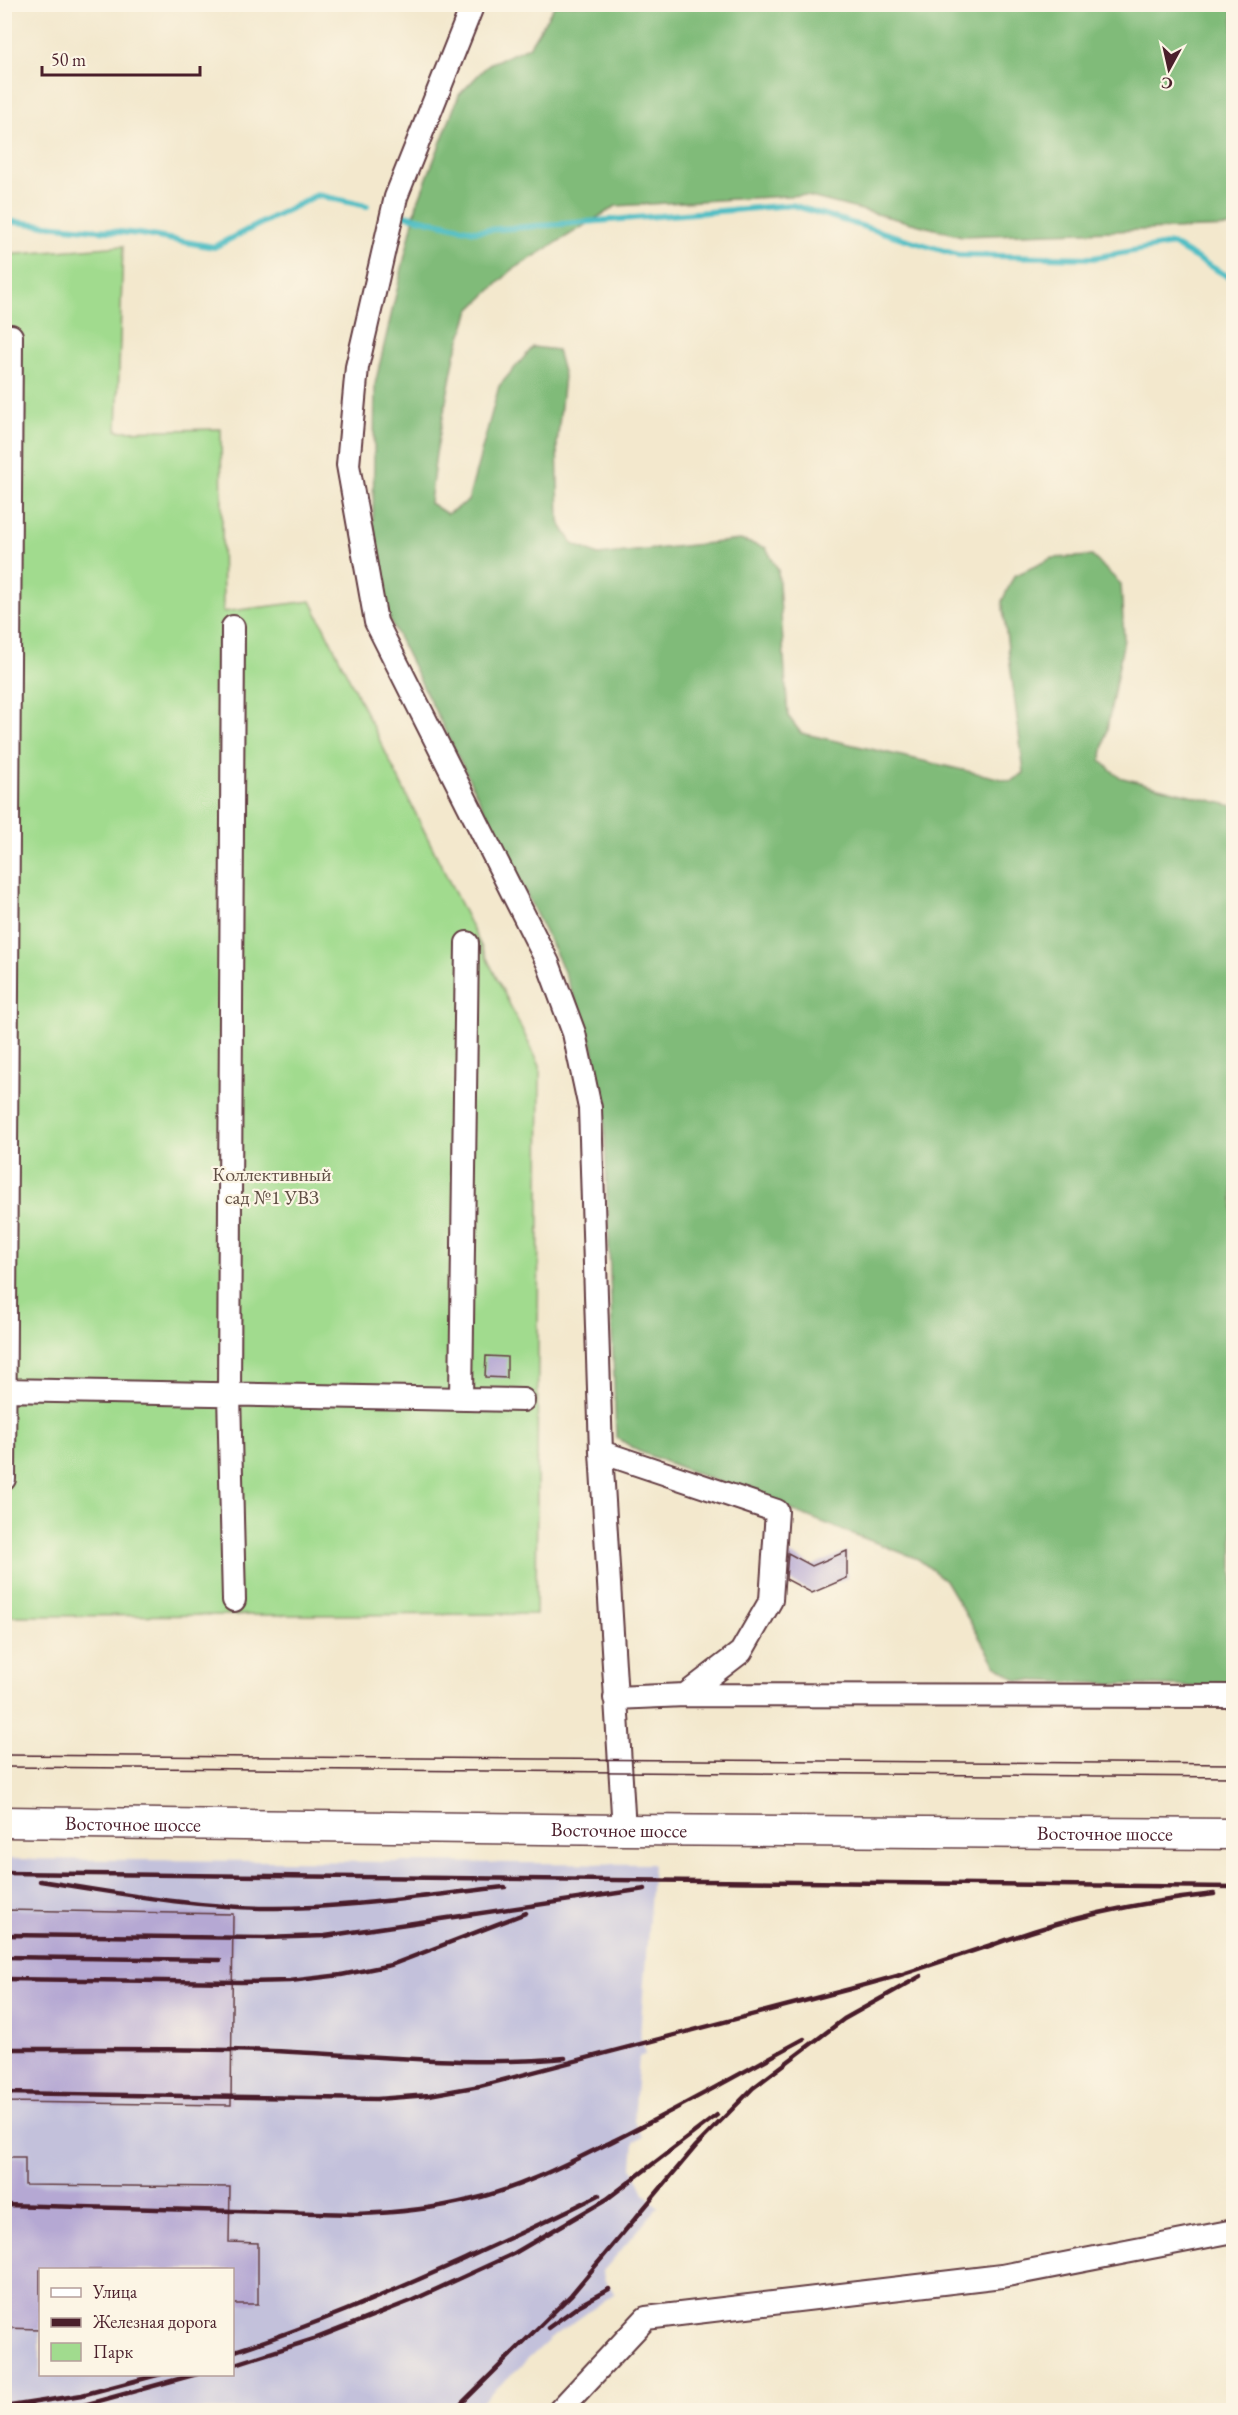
<svg xmlns="http://www.w3.org/2000/svg" width="1238" height="2415" viewBox="0 0 1238 2415" font-family="'EB Garamond',serif">
<style>
.industrial{fill:#c3c1db;fill-rule:evenodd}
.green{fill:#a1db8e;stroke:#767d5c;stroke-width:1.5}
.forest{fill:#80bb79;stroke:#656d52;stroke-width:1.5}
.lines{fill:none;stroke-linecap:round;stroke-linejoin:round}
.stream{stroke:#50bec4;stroke-width:6}
.building{fill:#b5a8d3}
.minor-casing{stroke:#633d43;stroke-width:26}
.major-casing{stroke:#633d43;stroke-width:33}
.minor{stroke:#fff;stroke-width:22}
.major{stroke:#fff;stroke-width:30}
.tram{stroke:#4a1f2b;stroke-width:1.5}
.rail{stroke:#4a1f2b;stroke-width:4.5}
.labels{text-anchor:middle;dominant-baseline:central;stroke-width:4.5;stroke-linejoin:round;paint-order:stroke}
.park-label{font-size:20px;fill:#604e44;stroke:#fcf5e5}
.street-label{font-size:20px;fill:#4a1f2b;stroke:#fcf5e5}
</style>
<rect width="100%" height="100%" fill="#fcf5e5"/>
<filter id="ink" filterUnits="userSpaceOnUse"><feTurbulence type="fractalNoise" baseFrequency=".0167" numOctaves="2"/><feDisplacementMap in="SourceGraphic" scale="12" xChannelSelector="R" yChannelSelector="G"/><feConvolveMatrix kernelMatrix="1 2 1 2 8 2 1 2 1" color-interpolation-filters="sRGB"/></filter>
<filter id="wash" filterUnits="userSpaceOnUse"><feTurbulence type="fractalNoise" baseFrequency=".008" numOctaves="4" result="noise"/><feDisplacementMap in="SourceGraphic" scale="24" xChannelSelector="R" yChannelSelector="G"/><feGaussianBlur stdDeviation="1.35" result="paint"/><feColorMatrix in="noise" values="0 0 0 0 0 0 0 0 0 0 0 0 0 0 0 0 0 1.4 0 .05"/><feComposite in="paint" operator="in"/></filter>
<g filter="url(#wash)">
<rect width="100%" height="100%" fill="#f3e8cd"/>
<!-- industrial -->
<path class="industrial" d="M5 1859 653 1864 640 2035 646 2054 639 2057 634 2121 643 2137 634 2142 632 2167 644 2193 658 2207 603 2271 604 2279 615 2293 550 2339 473 2410H5ZM40 2270H232V2374H40Z"/>
<!-- green -->
<path class="green" d="M123 246 117 431 221 429 223 612 311 601 540 1066 536 1614 5 1616V255Z"/>
<!-- forest -->
<path class="forest" d="M555 5H1233V227L962 236 803 195 616 206 512 270 470 310 455 355 436 453 430 503 447 514 468 501 499 386 533 347 557 350 564 376 557 444 559 522 573 544 598 555 740 540 766 548 778 570 788 716 801 733 1011 781 1024 773 1002 601 1014 576 1052 558 1092 556 1121 584 1124 639 1101 761 1119 777 1233 806V1684L1220 1688 1017 1680 996 1665 945 1580 918 1559 638 1451 616 1437 604 1110 591 1040 560 962 388 616 373 524 375 384 417 204 459 95 489 64 529 47Z"/>
<g class="lines">
<!-- stream -->
<path class="stream" d="M404 215 475 231 792 205 958 255 1093 258 1172 244 1234 280
M4 221 140 234 214 247 317 195 367 206"/>
</g>
<g id="blocks">
<!-- building -->
<path class="building" d="M486 1356 507 1357V1378L485 1377Z
M847 1551V1578L812 1593 786 1579 788 1553 812 1566Z
M4 1910 233 1914 231 2105 4 2102Z
M4 2157H25V2185L230 2187 229 2242 258 2243V2304H232V2270H40V2329L4 2328Z"/>
</g>
</g>
<g filter="url(#ink)">
<use href="#blocks" fill-opacity="0" stroke="#633d43" stroke-width="1.5"/>
<g class="lines">
<!-- minor casing -->
<g class="minor-casing">
<path id="minor" d="M473 4 396 197 357 367 348 465 376 622 548 963 574 1033 590 1108 601 1452 624 1830
M233 627 229 1394 234 1600
M4 1390 523 1400
M461 1399 467 943
M601 1452 777 1511 771 1600 741 1652 685 1695 615 1698
M4 1479 11 336
M685 1695 1234 1696
M560 2410 646 2318 1002 2276 1234 2231"/>
</g>
<!-- major casing -->
<g class="major-casing">
<g id="major">
<path id="s1" d="M4 1822 624 1830 1234 1834"/>
</g>
</g>
<!-- minor -->
<use href="#minor" class="minor"/>
<!-- major -->
<use href="#major" class="major"/>
<!-- tram -->
<path class="tram" d="M4 1755 1234 1764
M4 1767 1234 1777"/>
<!-- rail -->
<path class="rail" d="M4 1873 1234 1887
M40 1881C117 1893 196 1908 274 1908 352 1908 428 1895 505 1887
M4 1935 264 1938 325 1936 645 1889
M987 1947C1065 1918 1132 1903 1214 1894
M4 1957 220 1960
M4 1979 241 1982 290 1981 341 1975 391 1965 526 1913
M4 2049C94 2049 184 2048 273 2051 371 2055 468 2067 565 2058
M4 2093 377 2099 429 2095 480 2086 850 1989 897 1976 994 1944
M4 2205 355 2214C395 2213 434 2209 473 2199 523 2187 569 2163 615 2140 679 2108 741 2073 804 2039
M548 2328 580 2305 609 2289
M232 2352C310 2327 384 2295 458 2262 505 2240 553 2219 599 2195
M232 2365 314 2339 413 2300 513 2254 607 2199 717 2115
M4 2407 82 2395 161 2374
M66 2410 197 2374
M455 2410 571 2295 696 2146 753 2088 844 2019 921 1976"/>
</g>
</g>
<g class="labels">
<!-- park labels -->
<g class="park-label">
<text x="272" y="1174">Коллективный<tspan x="272" dy="23">сад №1 УВЗ</tspan></text>
</g>
<!-- street labels -->
<g class="street-label">
<text stroke="none"><textPath href="#s1" startOffset="129">Восточное шоссе</textPath></text>
<text stroke="none"><textPath href="#s1" startOffset="615">Восточное шоссе</textPath></text>
<text stroke="none"><textPath href="#s1" startOffset="1101">Восточное шоссе</textPath></text>
</g>
</g>
<!-- margin -->
<rect width="1238" height="2415" fill="none" stroke="#fcf5e5" stroke-width="24"/>
<!-- legend -->
<rect x="39" y="2268" width="195" height="108" fill="#fcf5e5" stroke="#b59f9b" stroke-width="1.5"/>
<rect x="51" y="2288" width="30" height="9" fill="#ffffff" stroke="#b59f9b" stroke-width="1.5"/>
<text x="93" y="2298" font-size="18" fill="#4a1f2b">Улица</text>
<rect x="51" y="2318" width="30" height="9" fill="#4a1f2b" stroke="#b59f9b" stroke-width="1.5"/>
<text x="93" y="2328" font-size="18" fill="#4a1f2b">Железная дорога</text>
<rect x="51" y="2343" width="30" height="18" fill="#a1db8e" stroke="#b59f9b" stroke-width="1.5"/>
<text x="93" y="2358" font-size="18" fill="#4a1f2b">Парк</text>
<!-- north arrow -->
<g transform="translate(1169 69) rotate(188)" stroke="#fcf5e5" stroke-width="4.5" paint-order="stroke">
<path d="M0-4.5L10 22L0 15L-10 22Z" fill="#4a1f2b"/>
<text y="-9" font-size="16" font-weight="bold" text-anchor="middle" fill="#4a1f2b">С</text>
</g>
<!-- scale -->
<path d="M42 66v9h158v-9" fill="none" stroke="#4a1f2b" stroke-width="3"/>
<text x="51" y="66" font-size="18" fill="#4a1f2b" stroke="#fcf5e5" stroke-width="4.5" paint-order="stroke">50 m</text>
</svg>
